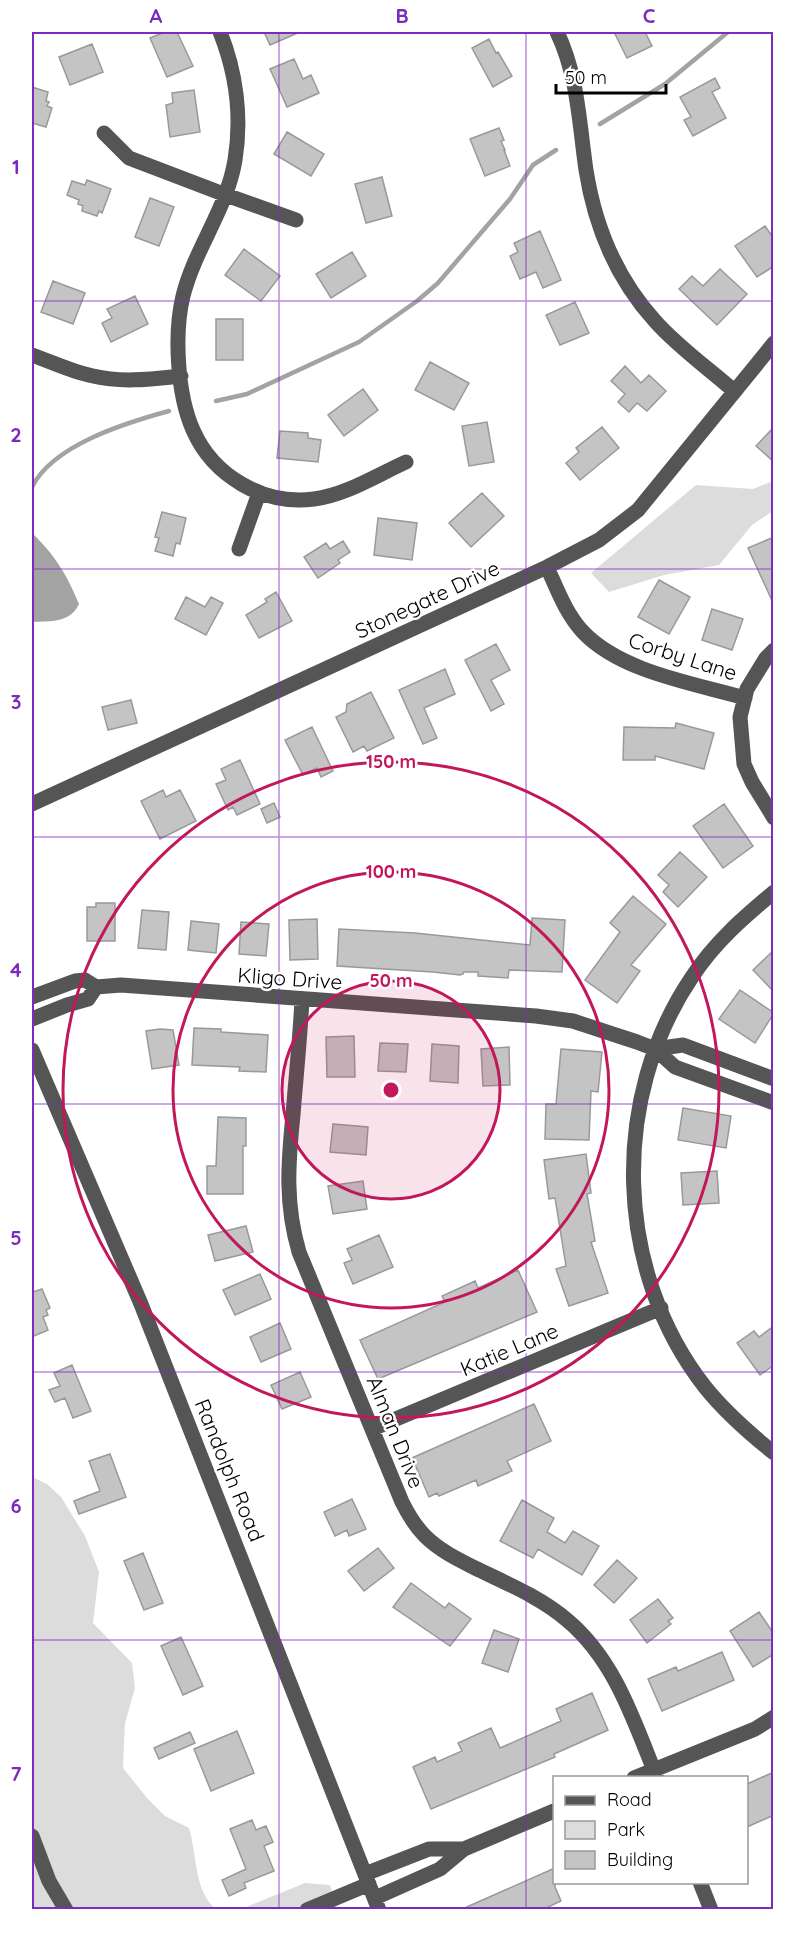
<svg xmlns="http://www.w3.org/2000/svg" width="805" height="1941" viewBox="0 0 805 1941" font-family="Quicksand,sans-serif">
<style>
.green{fill:#dcdcdc}
.water{fill:#a3a3a3}
.lines{fill:none;stroke-linecap:round;stroke-linejoin:round}
.stream{stroke:#a3a3a3;stroke-width:4.5}
.building{fill:#c4c4c4;stroke:#999;stroke-width:1.5}
.minor{stroke:#555;stroke-width:15}
.grid{fill:none;stroke:#7b2cbf;stroke-width:1.5;stroke-opacity:0.55}
.ring{fill:none;stroke:#c2185b;stroke-width:3}
.labels{text-anchor:middle;dominant-baseline:central;stroke-width:5;stroke-linejoin:round;paint-order:stroke}
.street-label{font-size:21px;fill:#000;stroke:#fff}
.centre{fill:#c2185b;stroke:#fff;stroke-width:3}
.ring-label{font-size:18px;text-anchor:middle;font-weight:bold;fill:#c2185b;stroke:#fff;stroke-width:5;stroke-linejoin:round;paint-order:stroke}
.neatline{fill:none;stroke:#7b2cbf;stroke-width:2}
.grid-label{font-size:20px;text-anchor:middle;font-weight:bold;fill:#7b2cbf}
</style>
<rect width="100%" height="100%" fill="#fff"/>
<!-- green -->
<path class="green" d="M773 481V511L752 525 719 565 664 575 609 592 591 573 696 485 753 489Z
M32 1477 47 1484 61 1497 85 1536 99 1572 93 1623 132 1663 135 1688 125 1723 123 1768 147 1798 165 1816 189 1828C197 1854 194 1892 216 1909L32 1910Z
M305 1883 330 1885 338 1909 239 1910Z"/>
<!-- water -->
<path class="water" d="M32 533C55 555 67 575 79 604 70 623 51 621 32 622Z"/>
<g class="lines">
<!-- stream -->
<path class="stream" d="M600 124 665 84 728 32
M216 401 247 394 359 342 417 301 438 283 510 199 533 165 556 150
M32 487C53 445 125 423 169 411"/>
</g>
<!-- building -->
<path class="building" d="M165 32H177L193 66 167 77 150 38Z
M264 32H300L270 45Z
M614 32H645L652 46 627 58Z
M489 39 496 53 498 52 512 76 493 87 472 48Z
M92 44 103 72 70 85 59 57Z
M294 59 303 79 311 75 319 93 287 107 270 69Z
M715 78 720 88 712 92 726 118 693 136 684 120 691 117 680 97Z
M32 87 48 92 46 101 49 102 47 106 52 108 46 127 32 123Z
M194 90 200 132 170 137 166 105 173 103 172 93Z
M499 128 504 140 501 141 505 150H504L510 166 485 176 470 139Z
M287 132 324 154 311 176 274 154Z
M382 177 392 216 366 223 355 184Z
M87 180 111 189 102 213 99 211 97 216 82 211 83 206 78 204 79 200 67 195 72 181 85 185Z
M150 198 174 207 159 246 135 237Z
M765 226 774 239V266L757 277 735 246Z
M540 231 561 280 543 288 536 272 520 279 510 256 518 252 514 243Z
M244 249 280 276 261 301 225 275Z
M352 252 366 276 331 298 316 274Z
M720 269 747 294 717 325 679 289 692 276 703 286Z
M53 281 85 293 73 324 41 312Z
M135 296 148 324 111 342 102 323 112 318 107 309Z
M575 302 589 333 560 345 546 315Z
M216 319H243V360H216Z
M430 362 469 383 454 410 415 390Z
M625 366 641 383 649 375 666 391 647 411 637 403 629 412 618 402 625 394 611 381Z
M363 389 378 410 344 436 328 415Z
M487 422 494 462 469 466 462 426Z
M602 427 619 448 580 480 566 463 579 452 576 448Z
M774 427V462L756 446Z
M280 431 308 433V438L321 440 318 462 277 458Z
M482 493 504 516 471 547 449 523Z
M162 512 186 518 180 544 176 543 173 556 155 551 159 538 155 537Z
M378 518 417 523 412 560 374 555Z
M774 537V605L748 548Z
M343 541 350 552 338 560 340 563 318 578 304 557 326 543 330 549Z
M659 580 690 597 669 634 638 617Z
M276 592 292 621 259 638 246 615 267 602 265 599Z
M186 597 205 607 211 597 223 603 206 635 175 619Z
M712 609 743 619 732 650 702 640Z
M496 644 510 670 491 680 504 704 491 711 465 660Z
M445 669 455 694 424 708 437 738 423 744 399 690Z
M371 692 394 738 367 751 364 746 353 752 336 717 346 712 347 704Z
M131 700 137 723 108 730 102 707Z
M676 723 714 733 704 769 655 756V760H623L624 727 675 728Z
M312 727 333 771 321 777 317 768 303 775 285 740Z
M240 760 260 804 237 815 233 807 228 810 216 784 226 780 221 769Z
M163 790 166 797 180 790 196 821 160 839 141 801Z
M274 803 280 817 267 823 261 809Z
M724 804 753 846 723 868 693 826Z
M680 852 707 877 678 907 663 892 669 885 658 875Z
M633 896 666 924 631 965 640 971 617 1003 585 980 620 932 610 923Z
M96 903H115V941H87V907H96Z
M142 910 169 912 166 950 138 948Z
M532 918 565 920 562 972 509 970 508 978 478 976V972H464L463 974 460 975 433 972 337 966 339 929 415 933 530 945Z
M317 919 318 959 290 960 289 920Z
M191 921 219 924 216 953 188 950Z
M241 922 269 924 266 956 239 954Z
M774 950V992L753 970Z
M740 990 774 1013 755 1043 719 1019Z
M194 1028 221 1029V1032L268 1035 266 1072 239 1071 240 1067 192 1065Z
M160 1029 173 1030 179 1065 152 1069 146 1031Z
M354 1036 355 1077H327L326 1037Z
M380 1043 408 1044 406 1072 378 1071Z
M432 1044 459 1046 458 1083 430 1081Z
M509 1047 510 1085 483 1086 481 1049Z
M561 1049 602 1052 598 1092 591 1091 589 1140 545 1139 546 1104H556Z
M683 1108 731 1116 726 1148 678 1140Z
M218 1117 246 1118V1146H243V1194H207V1166H216Z
M333 1124 368 1127 366 1155 330 1152Z
M586 1154 591 1193 587 1194 595 1241 591 1242 608 1293 569 1306 556 1269 566 1266 555 1198 549 1199 544 1160Z
M717 1171 719 1203 683 1205 681 1173Z
M363 1181 367 1209 333 1214 328 1186Z
M246 1226 253 1252 215 1261 208 1235Z
M379 1235 393 1267 353 1284 344 1263 352 1260 347 1249Z
M518 1270 537 1312 378 1379 360 1340 445 1302 442 1296 475 1281 478 1288Z
M260 1274 271 1299 235 1315 223 1290Z
M42 1289 50 1308 46 1310 48 1315 43 1317 48 1330 34 1336 32 1329V1291L33 1292Z
M280 1323 291 1349 261 1362 250 1337Z
M774 1326V1365L760 1375 737 1343 754 1331 759 1337Z
M72 1365 91 1411 73 1418 65 1398 55 1402 49 1390 60 1386 54 1373Z
M300 1372 311 1397 282 1409 271 1385Z
M534 1404 551 1441 507 1461 512 1471 478 1486 476 1480 439 1496 437 1493 429 1497 412 1458Z
M110 1454 126 1497 79 1514 74 1501 100 1491 89 1461Z
M352 1499 366 1529 349 1536 347 1530 335 1536 324 1512Z
M522 1500 554 1518 547 1532 565 1543 573 1531 599 1546 582 1575 538 1549 533 1558 500 1541Z
M378 1548 394 1568 364 1591 348 1571Z
M143 1553 163 1603 144 1610 124 1561Z
M617 1560 637 1578 614 1603 594 1585Z
M411 1583 445 1608 449 1603 471 1619 450 1646 393 1607Z
M658 1599 673 1618 668 1621 671 1624 647 1643 630 1620Z
M759 1612 774 1634V1654L753 1667 730 1631Z
M494 1630 519 1639 508 1672 482 1663Z
M181 1637 203 1686 183 1695 161 1646Z
M722 1652 734 1680 662 1711 648 1679 676 1667 678 1671Z
M592 1693 608 1730 554 1754 555 1757 431 1809 413 1767 435 1757 437 1762 462 1751 458 1743 491 1728 500 1748 561 1721 556 1709Z
M237 1731 254 1773 211 1791 194 1749Z
M190 1732 195 1743 159 1759 154 1748Z
M774 1772V1815L747 1827V1784Z
M252 1820 256 1830 266 1826 273 1842 264 1846 274 1871 244 1883 246 1888 229 1896 222 1880 246 1869 230 1829Z
M555 1868V1887L561 1901 542 1910H460Z"/>
<g class="lines">
<!-- minor -->
<path class="minor" d="M220 32C236 72 242 117 235 160 227 209 195 248 183 296 174 333 177 394 193 430 213 476 264 506 314 499 346 495 377 475 406 462
M557 32C578 76 579 122 586 170 595 227 616 278 655 321 678 347 708 368 734 391
M104 133 129 158 226 195 296 220
M32 355C52 362 72 372 93 376 122 383 152 379 181 376
M239 549 259 493
M547 567C557 589 566 614 583 632 621 672 693 683 745 698
M774 650 766 658 747 689 740 717 744 764 752 782 774 818
M32 804 547 567 599 540 638 510 774 343
M774 892C743 918 714 943 692 977 610 1098 614 1271 705 1387 725 1412 749 1433 774 1453
M32 997 75 981 85 980 96 987 121 985 536 1016 573 1021 637 1042 655 1049 675 1067 774 1103
M302 1000C300 1038 296 1077 293 1115 288 1164 285 1204 299 1252L402 1502C408 1514 415 1526 425 1536 439 1550 457 1559 475 1568 506 1583 540 1597 567 1620 615 1660 634 1721 657 1778
M32 1019 67 1005 88 999 96 987
M655 1049 683 1045 774 1079
M32 1050 141 1304 379 1910
M372 1429 661 1308
M634 1778 755 1729 774 1717
M32 1836 49 1881 66 1910
M365 1874 429 1849H464
M700 1882 711 1910
M375 1898 440 1869 464 1849 554 1811
M307 1910 369 1884"/>
</g>
<!-- grid -->
<path class="grid" d="M279 32V1910M526 32V1910M32 301H774M32 569H774M32 837H774M32 1104H774M32 1372H774M32 1640H774"/>
<!-- distance rings -->
<circle cx="391" cy="1090" r="109" fill="#c2185b" fill-opacity=".12"/>
<g class="ring">
<circle cx="391" cy="1090" r="109"/>
<circle cx="391" cy="1090" r="218"/>
<circle cx="391" cy="1090" r="328"/>
</g>
<g class="labels">
<!-- street labels -->
<g class="street-label">
<text transform="translate(427 599) rotate(-25)">Stonegate Drive</text>
<text transform="translate(683 656) rotate(18)">Corby Lane</text>
<text transform="translate(290 978) rotate(4)">Kligo Drive</text>
<text transform="translate(509 1349) rotate(-23)">Katie Lane</text>
<text transform="translate(396 1432) rotate(68)">Alman Drive</text>
<text transform="translate(230 1470) rotate(68)">Randolph Road</text>
</g>
</g>
<circle cx="391" cy="1090" r="9" class="centre"/>
<g class="ring-label">
<text x="391" y="768">150 m</text>
<text x="391" y="878">100 m</text>
<text x="391" y="987">50 m</text>
</g>
<!-- border -->
<rect width="805" height="1941" fill="none" stroke="#ffffff" stroke-width="66"/>
<!-- legend -->
<rect x="553" y="1776" width="195" height="108" fill="#ffffff" stroke="#999999" stroke-width="1.5"/>
<rect x="565" y="1796" width="30" height="9" fill="#555555" stroke="#999999" stroke-width="1.5"/>
<text x="607" y="1806" font-size="18" fill="#000000">Road</text>
<rect x="565" y="1821" width="30" height="18" fill="#dcdcdc" stroke="#999999" stroke-width="1.5"/>
<text x="607" y="1836" font-size="18" fill="#000000">Park</text>
<rect x="565" y="1851" width="30" height="18" fill="#c4c4c4" stroke="#999999" stroke-width="1.5"/>
<text x="607" y="1866" font-size="18" fill="#000000">Building</text>
<!-- scale -->
<path d="M556 84v9h110v-9" fill="none" stroke="#000000" stroke-width="3"/>
<text x="565" y="84" font-size="18" fill="#000000" stroke="#ffffff" stroke-width="4.5" paint-order="stroke">50 m</text>
<rect x="33" y="33" width="739" height="1875" class="neatline"/>
<g class="grid-label">
<text x="156" y="23">A</text>
<text x="402" y="23">B</text>
<text x="649" y="23">C</text>
<text x="16" y="174">1</text>
<text x="16" y="442">2</text>
<text x="16" y="709">3</text>
<text x="16" y="977">4</text>
<text x="16" y="1245">5</text>
<text x="16" y="1513">6</text>
<text x="16" y="1781">7</text>
</g>
</svg>
